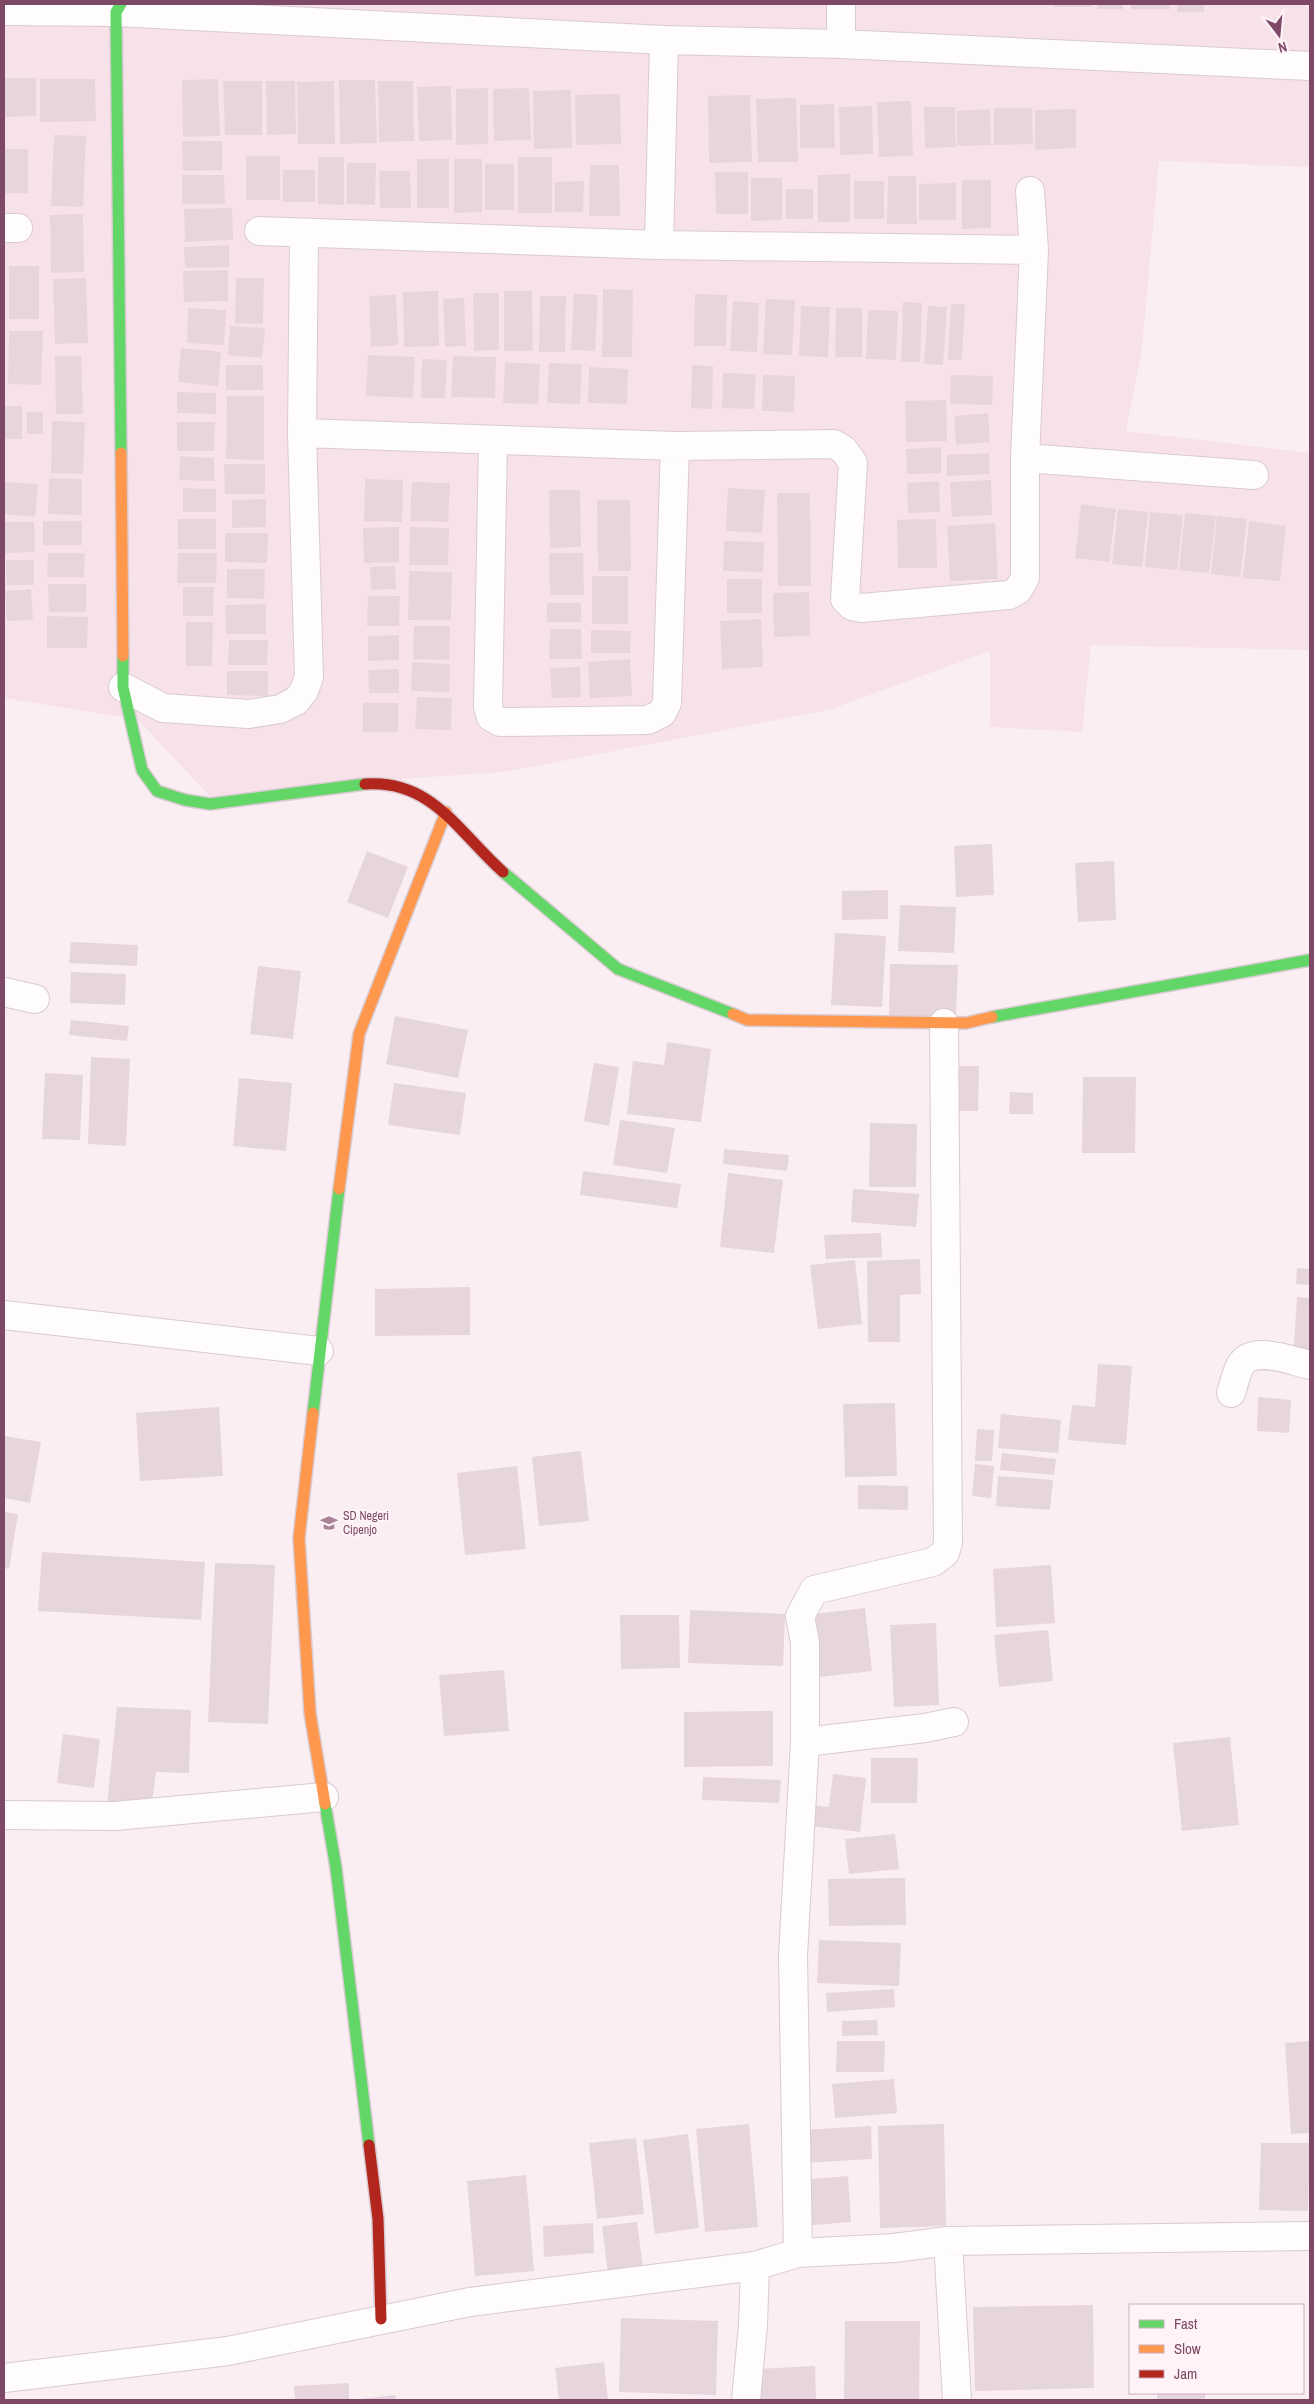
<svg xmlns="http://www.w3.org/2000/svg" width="1314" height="2404" viewBox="0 0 1314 2404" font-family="'Archivo Narrow',sans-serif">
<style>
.residential{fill:#f8e2ea}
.building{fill:#e7d5de}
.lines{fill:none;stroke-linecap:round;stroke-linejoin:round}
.street-casing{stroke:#d9cbd1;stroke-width:30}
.fast-casing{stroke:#d9cbd1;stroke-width:14}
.slow-casing{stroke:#d9cbd1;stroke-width:14}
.jam-casing{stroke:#d9cbd1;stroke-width:14}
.street{stroke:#fefcfd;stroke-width:28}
.fast{stroke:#63d668;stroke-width:11}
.slow{stroke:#ff974d;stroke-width:11}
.jam{stroke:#b3261e;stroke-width:11}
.labels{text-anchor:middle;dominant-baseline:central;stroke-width:4;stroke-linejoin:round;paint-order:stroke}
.poi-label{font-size:12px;fill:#7e4967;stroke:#fff3f7;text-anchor:start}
</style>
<rect width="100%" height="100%" fill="#faeef2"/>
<!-- residential -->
<path class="residential" d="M4 4H1310V167L1159 161 1142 349 1126 431 1310 453V650L1091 645 1082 732 990 727V651L829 710 504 772 369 781 221 808 138 720 4 698Z"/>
<!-- building -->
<path class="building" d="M1054 4H1092V7H1054Z
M1097 4H1123V9H1097Z
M1131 4H1170V9H1131Z
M1177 4H1204V12H1177Z
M4 78H36V116L4 117Z
M40 79H95L96 121 40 122Z
M218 79 220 136 183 137 182 80Z
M339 80H375L377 143 340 144Z
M223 81H262V135H225Z
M266 81H295L296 134 267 135Z
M334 81 335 144H298L297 82Z
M378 81H413L414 141 379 142Z
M451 86 452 140 419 141 417 87Z
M488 88V144L456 145V89Z
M529 88 531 140 494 141 493 89Z
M571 90 572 148 534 149 533 91Z
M620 94 621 144 576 145 575 95Z
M750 95 752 162 709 163 708 96Z
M796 98 798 162H758L756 99Z
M911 101 913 156 879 157 877 102Z
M834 104 835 148H800V105Z
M872 106 873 154 840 155 839 107Z
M924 107H955L956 147 925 148Z
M994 108H1032L1033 144 994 145Z
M990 109 991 145 957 146V111Z
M1076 109V148L1035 150V110Z
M54 135 86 136 83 207 51 206Z
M182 141H222V170L183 171Z
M4 149H28V193H4Z
M246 156H280V200H246Z
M318 157H344V205L318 204Z
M518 157H552V213H518Z
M417 159H449V208H417Z
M454 159H482V212L454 213Z
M347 163H376L375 205 347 204Z
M485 164H514V210H485Z
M590 165H619L620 216H589Z
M283 170H315V202H283Z
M379 171H410L411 208H380Z
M715 172H748V214H716Z
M850 174V222H818V175Z
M182 175H224L225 204H182Z
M888 176H916L917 224H887Z
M751 178H782V220L751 221Z
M962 180H991V228L962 229Z
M584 181 583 212H555V182Z
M854 181H884V219H854Z
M956 183V220H919V184Z
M786 189H813V219H786Z
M232 208 233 240 185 242 184 209Z
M83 214 84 272 51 273 50 215Z
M229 245V267L185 268 184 247Z
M9 266H39V319H9Z
M228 270V301L184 302 183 271Z
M86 278 88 343 55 344 53 279Z
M236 278H264L263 324 235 323Z
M603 289 633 290 632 357H602Z
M438 291 439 346 404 347 403 292Z
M504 291H532L533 351H504Z
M473 293H499V350L474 351Z
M574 294 598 295 595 351 571 350Z
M695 294 727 295 726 346H694Z
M396 295 398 345 371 347 369 296Z
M540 296H566L565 352H539Z
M464 298 466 346 445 347 443 299Z
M766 299 795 300 792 355 763 354Z
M733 301 759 303 757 352 730 351Z
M903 302 922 303 920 362H901Z
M951 304H965L962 360H948Z
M801 306 830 307 828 357 799 356Z
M928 306 947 307 943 365 924 364Z
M188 308 226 310 224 345 187 343Z
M836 308H862V357H835Z
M868 310 898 311 896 360 866 359Z
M230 326 265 328 262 358 228 355Z
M9 331H43L41 385 8 384Z
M181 348 221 352 218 386 178 382Z
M368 355 415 357 413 398 366 396Z
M55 356H81L83 414H56Z
M453 356 496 357 495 398 451 397Z
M422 359 447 360 445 398H421Z
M505 362 540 364 538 404 503 403Z
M549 363 582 364 580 404 547 403Z
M226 365H263V390H226Z
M692 365 713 366 712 409 691 408Z
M589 367 628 369 627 404 588 403Z
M723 373 756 374 754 409 722 408Z
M763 375 795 376 794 412 762 411Z
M951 375 993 376 992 405 950 404Z
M177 392 216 393V414L177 413Z
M227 396H264V460L226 459Z
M946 400 947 441 906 442 905 401Z
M4 406H22V439H4Z
M27 412H43V434H27Z
M988 413 990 442 956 445 954 416Z
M52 421 85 422 83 474 51 473Z
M177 422H215L214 451H177Z
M941 447V473L907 474 906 449Z
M989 453 990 474 947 476V455Z
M180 456 214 458V481L179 480Z
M224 464H265V494H225Z
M49 478 82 479V515L48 514Z
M365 479 403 480 402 522 364 521Z
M991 480 992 515 952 517 950 482Z
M939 481 940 512 908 513 907 483Z
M4 482 38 484 35 517 4 514Z
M412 482 450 483 448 522 410 521Z
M183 488 216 489V512H183Z
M728 488 765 490 762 533 726 531Z
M549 490H580L581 547 550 548Z
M777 493H810L811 586H778Z
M266 499V527L232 528V500Z
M597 500H630L631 571H598Z
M1081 504 1116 509 1109 562 1075 558Z
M1118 509 1148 512 1142 567 1112 564Z
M1150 512 1183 515 1177 570 1145 567Z
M1185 513 1216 516 1209 573 1179 570Z
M1217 516 1247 519 1240 577 1211 574Z
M178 519H216V549H178Z
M936 519 937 568H898L897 520Z
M43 521H82V545H43Z
M1249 521 1286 526 1280 581 1243 578Z
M5 522H34L35 552 4 553Z
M995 523 998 579 950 581 947 526Z
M399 527V562L364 563 363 528Z
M410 527 449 528 448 565H409Z
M225 533H268L267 563 225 562Z
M724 541 764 542 763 572 723 571Z
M48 553H85L84 577H47Z
M178 553H217L216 583H177Z
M549 553H583L584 595H550Z
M6 560H34V585H7Z
M395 566 396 589 371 590 370 567Z
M227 569H265L264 599 227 598Z
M409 571 452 572 451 620H408Z
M592 576H628V624H592Z
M727 579H762V613H727Z
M48 584H86V612H49Z
M183 587H214L213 616H183Z
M31 589 33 620 7 621 5 591Z
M809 592 810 636 774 637 773 593Z
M368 596H400L399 626H367Z
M547 603H581V622H547Z
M266 604V634H226L225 605Z
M47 616 88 617 87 648H47Z
M761 619 763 667 722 669 720 621Z
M186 622H213L212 666H186Z
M414 626H450L449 660 413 659Z
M550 629H581L582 659H549Z
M591 630 631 631 630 653H591Z
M399 635V660L368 661V636Z
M229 640H268L267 665H228Z
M630 659 632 696 590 698 588 662Z
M412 662 450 664 449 692 411 691Z
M580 667 581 697 552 698 550 668Z
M399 669V693H369L368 670Z
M227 671H268V696L227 695Z
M417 697 452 698 451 730 415 729Z
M363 703H398V732H363Z
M992 844 994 895 956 897 954 846Z
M367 851 408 867 388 918 347 902Z
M1114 861 1116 920 1078 922 1075 863Z
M888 890V919L842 920V891Z
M900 905 956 907 954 953 898 951Z
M835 933 886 936 882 1007 831 1005Z
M71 942 138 945 137 966 69 963Z
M890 964 958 965 956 1017 889 1016Z
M258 966 301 971 293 1039 250 1034Z
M71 972 126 974 125 1005 70 1003Z
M395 1016 468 1030 458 1078 386 1064Z
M71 1020 129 1026 127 1041 69 1035Z
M667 1042 711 1049 701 1122 627 1114 633 1061 664 1065Z
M91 1057 130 1059 126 1146 88 1144Z
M594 1063 619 1067 609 1126 584 1121Z
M957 1066H979L978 1111H956Z
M45 1073 83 1075 80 1140 42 1139Z
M1083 1077H1136L1135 1153H1082Z
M239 1078 292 1083 286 1151 233 1146Z
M394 1083 466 1093 460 1135 388 1125Z
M1010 1092 1033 1093V1114H1009Z
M620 1120 675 1128 667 1173 613 1165Z
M870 1123 917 1124 916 1187H869Z
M724 1149 789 1155 787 1171 723 1164Z
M583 1171 681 1184 677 1208 580 1195Z
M728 1173 783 1180 774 1253 720 1247Z
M853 1189 919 1194 916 1227 851 1222Z
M881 1233 882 1257 826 1259 824 1235Z
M920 1259 921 1294 900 1295V1342H868L867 1261Z
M855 1260 862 1324 818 1329 810 1265Z
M1297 1268 1310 1269V1285L1296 1284Z
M470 1287V1335L375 1336V1289Z
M1297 1297 1310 1298V1362L1293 1361Z
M1098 1364 1132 1366 1126 1445 1068 1440 1072 1405 1095 1407Z
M1258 1397 1291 1400 1289 1433 1257 1431Z
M895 1403 897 1476 845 1477 843 1404Z
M219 1407 223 1476 140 1481 136 1413Z
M1001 1414 1061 1420 1058 1453 998 1448Z
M977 1429 994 1430 992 1461H975Z
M4 1436 41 1442 30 1503 4 1498Z
M581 1451 589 1521 539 1526 532 1457Z
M1002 1453 1056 1459 1054 1475 1000 1470Z
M975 1464 994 1466 991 1498 972 1496Z
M517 1466 526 1549 465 1555 457 1473Z
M998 1476 1053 1480 1050 1510 996 1506Z
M858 1485 908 1486V1510L858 1509Z
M4 1512 18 1514 9 1569 4 1568Z
M42 1552 205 1562 201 1620 38 1611Z
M215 1563 275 1565 268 1724 208 1722Z
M1051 1565 1055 1623 996 1627 993 1569Z
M865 1608 872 1671 820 1677 814 1614Z
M690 1610 785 1614 783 1666 688 1663Z
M620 1615H679L680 1668 621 1669Z
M936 1623 939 1705 894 1707 890 1625Z
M1048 1630 1053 1681 999 1687 994 1635Z
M504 1670 509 1731 444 1736 439 1675Z
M117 1707 191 1710 189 1773 156 1772 151 1809 107 1805Z
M773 1711V1766L684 1767V1712Z
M63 1734 100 1739 94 1788 57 1783Z
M1230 1737 1239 1825 1182 1831 1173 1743Z
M871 1758H918L917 1803H871Z
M833 1774 866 1778 860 1832 810 1826 812 1805 829 1807Z
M703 1777 781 1780 779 1803 702 1800Z
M895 1834 899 1869 849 1874 845 1839Z
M905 1878 906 1925 829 1926 828 1879Z
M819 1940 901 1943 899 1986 817 1983Z
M894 1989 895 2007 827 2012 826 1993Z
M877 2020 878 2035 842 2036V2021Z
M837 2041H885L884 2072H836Z
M1310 2041V2133L1291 2134 1285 2043Z
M894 2079 897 2113 835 2118 832 2084Z
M749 2124 758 2227 705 2232 696 2129Z
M944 2124 946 2226 880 2228 878 2126Z
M871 2126 872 2159 804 2163 802 2130Z
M688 2134 699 2228 655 2234 643 2140Z
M636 2138 644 2214 597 2219 589 2143Z
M1261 2143H1310L1308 2211 1259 2210Z
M526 2175 534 2271 475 2276 467 2181Z
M848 2176 851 2222 802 2226 799 2180Z
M637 2222 644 2276 609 2281 602 2226Z
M593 2223 594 2253 544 2257 543 2226Z
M1093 2305 1094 2388 975 2391 973 2307Z
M621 2318 718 2321 716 2395 619 2392Z
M845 2321H920L919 2400H844Z
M604 2362 608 2400H559L555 2368Z
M815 2366 816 2400H758L756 2369Z
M349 2383V2400H295L294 2386Z
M1157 2393H1205V2400H1157Z
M395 2395 396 2400H360V2399Z"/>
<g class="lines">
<!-- street casing -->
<g class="street-casing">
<path id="street" d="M4 11 116 12 664 40 841 44 1310 66
M841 44V4
M4 228H18
M259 231 659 245 1034 250
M659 245 664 40
M302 433 675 446 834 444 844 450 853 463 845 599 852 606 862 608 1009 595 1018 590 1025 578V458L1034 250 1030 191
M493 441 488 707 491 717 500 722 648 720 662 713 667 703 675 446
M1025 458 1254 475
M123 687 163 708 249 714 280 709 296 701 304 691 309 677 302 433 304 234
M4 992 35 999
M4 1315 319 1351
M1231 1393C1234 1384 1236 1374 1240 1366 1252 1344 1291 1361 1310 1365
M805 1742 925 1728 954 1722
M4 1815 115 1816 324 1797
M948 2241 957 2400
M798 2253 793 1955 805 1742V1643L800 1616 814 1590 933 1562 945 1553 948 1543 944 1023
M4 2378 228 2351 470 2302 755 2266 798 2253 894 2248 948 2241 1310 2236
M746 2400 753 2325 755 2266"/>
</g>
<!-- fast casing -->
<g class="fast-casing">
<path id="fast" d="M121 453 116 12 121 4
M123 656V687L142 770 157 791 185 800 210 804 365 784
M503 872 618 969 733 1014
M992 1017 1310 960
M313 1413 339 1189
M325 1804 336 1868 369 2145"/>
</g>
<!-- slow casing -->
<g class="slow-casing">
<path id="slow" d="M121 453 123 656
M733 1014 747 1020 966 1023 992 1017
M339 1189 359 1034 446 812
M313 1413 299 1538 310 1713 325 1804"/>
</g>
<!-- jam casing -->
<g class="jam-casing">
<path id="jam" d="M365 784C432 779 459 833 503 872
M369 2145 378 2219 381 2319"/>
</g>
<!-- street -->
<use href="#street" class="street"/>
<!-- fast -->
<use href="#fast" class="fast"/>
<!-- slow -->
<use href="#slow" class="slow"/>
<!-- jam -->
<use href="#jam" class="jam"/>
</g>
<!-- icons -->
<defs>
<g id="school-bare" transform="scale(1.35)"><path d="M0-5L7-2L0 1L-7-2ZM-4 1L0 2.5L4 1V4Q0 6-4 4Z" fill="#a98398" stroke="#fff3f7" stroke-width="2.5" paint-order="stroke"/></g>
</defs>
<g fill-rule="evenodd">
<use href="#school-bare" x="329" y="1523"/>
</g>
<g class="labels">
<!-- poi labels -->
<g class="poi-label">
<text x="343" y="1516">SD Negeri<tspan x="343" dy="14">Cipenjo</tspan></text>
</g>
</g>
<!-- border -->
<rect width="1314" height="2404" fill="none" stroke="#7e4967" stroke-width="10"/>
<!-- legend -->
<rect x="1129" y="2304" width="175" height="90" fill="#fff3f7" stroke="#cbafbd"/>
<rect x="1139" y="2320" width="25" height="8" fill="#63d668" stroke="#cbafbd"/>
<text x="1174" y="2329" font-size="15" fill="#7e4967">Fast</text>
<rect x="1139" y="2345" width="25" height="8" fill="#ff974d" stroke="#cbafbd"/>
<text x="1174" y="2354" font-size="15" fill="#7e4967">Slow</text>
<rect x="1139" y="2370" width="25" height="8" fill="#b3261e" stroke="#cbafbd"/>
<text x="1174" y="2379" font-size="15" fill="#7e4967">Jam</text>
<!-- north arrow -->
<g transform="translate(1279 35) rotate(164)" stroke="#fff3f7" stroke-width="4" paint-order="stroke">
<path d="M0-4L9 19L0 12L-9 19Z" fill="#7e4967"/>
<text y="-8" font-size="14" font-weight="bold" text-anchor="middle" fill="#7e4967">N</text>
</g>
</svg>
